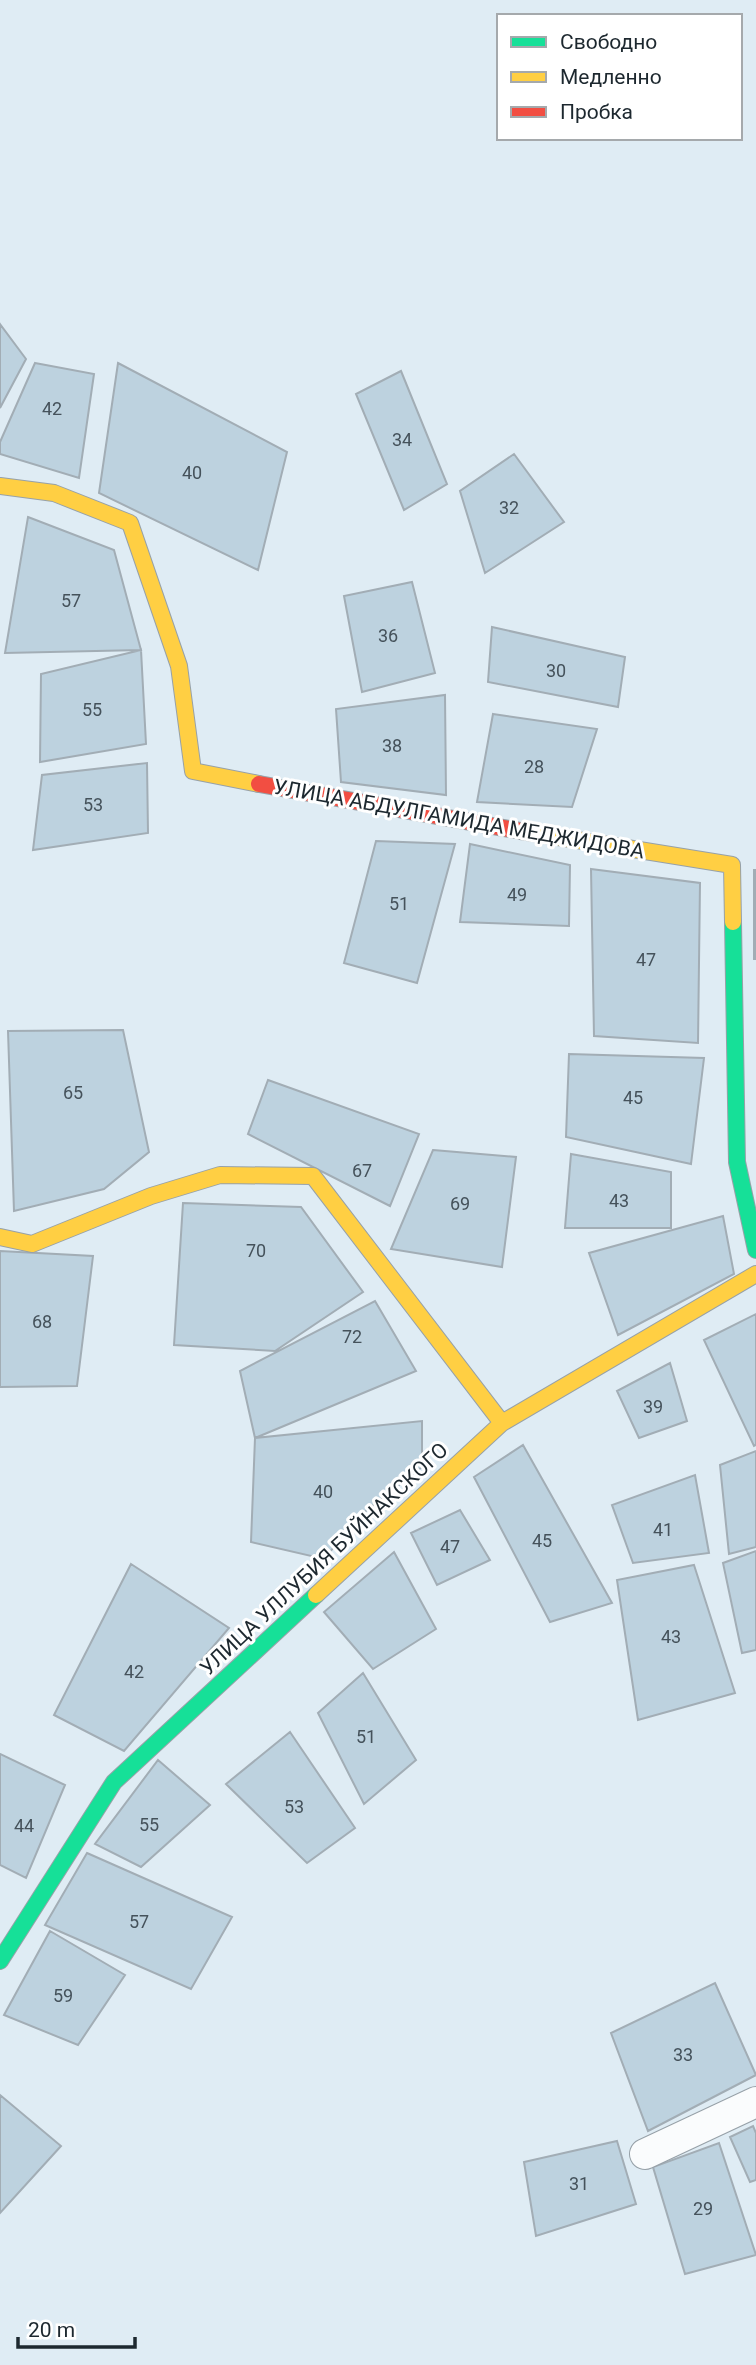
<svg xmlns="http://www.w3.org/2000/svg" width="756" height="2365" viewBox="0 0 756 2365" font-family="Roboto,sans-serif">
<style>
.building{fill:#bdd2df;stroke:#a2adb5;stroke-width:2}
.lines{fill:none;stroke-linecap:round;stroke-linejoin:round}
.street-casing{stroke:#97a1a8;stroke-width:32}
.fast-casing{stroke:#97a1a8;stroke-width:18}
.slow-casing{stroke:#97a1a8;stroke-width:18}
.jam-casing{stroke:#97a1a8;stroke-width:18}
.street{stroke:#fafcfd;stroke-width:30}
.fast{stroke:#16e098;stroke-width:16}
.slow{stroke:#ffcf43;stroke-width:16}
.jam{stroke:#f24e42;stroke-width:16}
.labels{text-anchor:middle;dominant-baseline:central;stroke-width:6;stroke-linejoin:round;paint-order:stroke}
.number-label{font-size:18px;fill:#45525b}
.street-label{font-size:21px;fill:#1d282f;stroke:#fff}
</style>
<rect width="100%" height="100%" fill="#dfecf4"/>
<!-- building -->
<path class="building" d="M0 324 26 359 0 408Z
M35 363 94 374 79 478 0 454V442Z
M118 363 287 452 258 570 99 493Z
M401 371 447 484 404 510 356 394Z
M514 454 564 522 485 573 460 491Z
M28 517 114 550 141 650 5 653Z
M412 582 435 673 362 692 344 596Z
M492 627 625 657 618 707 488 682Z
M141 650 146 744 40 762 41 674Z
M445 695 446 795 341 782 336 709Z
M493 714 597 729 572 807 477 802Z
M147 763 148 833 33 850 42 775Z
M376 841 455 844 417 983 344 963Z
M470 844 570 865 569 926 460 922Z
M591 869 700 883 698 1043 594 1036Z
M754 870H756V959H754Z
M123 1030 149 1152 104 1189 14 1211 8 1031Z
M569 1054 704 1058 691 1164 566 1137Z
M268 1080 419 1134 390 1206 248 1134Z
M433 1150 516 1157 502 1267 391 1249Z
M571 1154 671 1172V1228H565Z
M183 1203 301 1207 363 1292 275 1351 174 1345Z
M723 1216 734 1274 618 1335 589 1253Z
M0 1251 93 1256 77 1386 0 1387Z
M375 1301 416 1371 255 1438 240 1371Z
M756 1314V1445L754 1446 704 1340Z
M670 1363 687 1421 639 1438 617 1391Z
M422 1421V1467L362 1514 324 1559 251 1542 255 1438Z
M523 1445 612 1603 550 1622 474 1477Z
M756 1451V1547L729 1554 720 1465Z
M695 1475 709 1553 633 1563 612 1505Z
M460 1510 490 1560 437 1585 411 1533Z
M756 1551V1650L742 1653 723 1563Z
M394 1552 436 1629 373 1669 324 1612Z
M131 1564 229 1628 124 1751 54 1715Z
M694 1565 735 1693 638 1720 617 1580Z
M363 1673 416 1760 364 1804 318 1713Z
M290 1732 355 1828 307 1863 226 1784Z
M0 1754 65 1785 26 1878 0 1865Z
M158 1760 210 1805 141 1867 95 1844Z
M87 1853 232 1917 191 1989 45 1925Z
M50 1931 125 1975 78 2045 4 2015Z
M715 1983 756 2075 648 2131 611 2033Z
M0 2095 61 2146 0 2213Z
M753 2126 756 2133V2180L750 2182 730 2137Z
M617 2141 636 2204 536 2236 524 2162Z
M719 2143 756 2255 685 2274 653 2167Z"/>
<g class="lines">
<!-- street casing -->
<g class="street-casing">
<path id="street" d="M645 2154 756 2102"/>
</g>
<!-- fast casing -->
<g class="fast-casing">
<path id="fast" d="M733 922 737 1162 756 1250
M0 1961 114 1782 316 1595"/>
</g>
<!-- slow casing -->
<g class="slow-casing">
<path id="slow" d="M0 486 54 493 130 523 179 666 193 771 259 784
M521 831 732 865 733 922
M0 1237 32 1244 151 1196 220 1175 313 1176 502 1423
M316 1595 502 1423 756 1274"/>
</g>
<!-- jam casing -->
<g class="jam-casing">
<path id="jam" d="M259 784 521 831"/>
</g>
<!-- street -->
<use href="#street" class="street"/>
<!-- fast -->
<use href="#fast" class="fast"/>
<!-- slow -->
<use href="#slow" class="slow"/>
<!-- jam -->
<use href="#jam" class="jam"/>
</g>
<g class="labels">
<!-- number labels -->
<g class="number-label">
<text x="52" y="408">42</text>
<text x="402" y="439">34</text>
<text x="192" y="472">40</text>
<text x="509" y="507">32</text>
<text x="71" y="600">57</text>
<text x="388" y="635">36</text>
<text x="556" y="670">30</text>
<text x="92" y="709">55</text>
<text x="392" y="745">38</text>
<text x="534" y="766">28</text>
<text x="93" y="804">53</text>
<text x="517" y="894">49</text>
<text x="399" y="903">51</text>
<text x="646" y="959">47</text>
<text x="73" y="1092">65</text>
<text x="633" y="1097">45</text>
<text x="362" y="1170">67</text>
<text x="619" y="1200">43</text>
<text x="460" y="1203">69</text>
<text x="256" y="1250">70</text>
<text x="42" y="1321">68</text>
<text x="352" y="1336">72</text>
<text x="653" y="1406">39</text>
<text x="323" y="1491">40</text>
<text x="663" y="1529">41</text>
<text x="542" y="1540">45</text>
<text x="450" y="1546">47</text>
<text x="671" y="1636">43</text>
<text x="134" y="1671">42</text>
<text x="366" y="1736">51</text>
<text x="294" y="1806">53</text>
<text x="149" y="1824">55</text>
<text x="24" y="1825">44</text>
<text x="139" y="1921">57</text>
<text x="63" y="1995">59</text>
<text x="683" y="2054">33</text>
<text x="579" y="2183">31</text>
<text x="703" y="2208">29</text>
</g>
<!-- street labels -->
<g class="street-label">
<text transform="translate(459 819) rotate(10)">УЛИЦА АБДУЛГАМИДА МЕДЖИДОВА</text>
<text transform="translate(324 1559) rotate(-43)">УЛИЦА УЛЛУБИЯ БУЙНАКСКОГО</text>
</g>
</g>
<!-- legend -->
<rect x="497" y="14" width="245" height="126" fill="#ffffff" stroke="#a5a9ac" stroke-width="2"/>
<rect x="511" y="37" width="35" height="10" fill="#16e098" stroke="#a5a9ac" stroke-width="2"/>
<text x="560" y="49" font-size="21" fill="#1d282f">Свободно</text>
<rect x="511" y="72" width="35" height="10" fill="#ffcf43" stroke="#a5a9ac" stroke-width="2"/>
<text x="560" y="84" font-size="21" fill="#1d282f">Медленно</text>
<rect x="511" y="107" width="35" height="10" fill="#f24e42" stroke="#a5a9ac" stroke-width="2"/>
<text x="560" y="119" font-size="21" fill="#1d282f">Пробка</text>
<!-- scale -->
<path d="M18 2337v10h117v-10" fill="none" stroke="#1d282f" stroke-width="3.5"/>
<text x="28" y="2337" font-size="21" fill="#1d282f" stroke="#ffffff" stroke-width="5" paint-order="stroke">20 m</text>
</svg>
